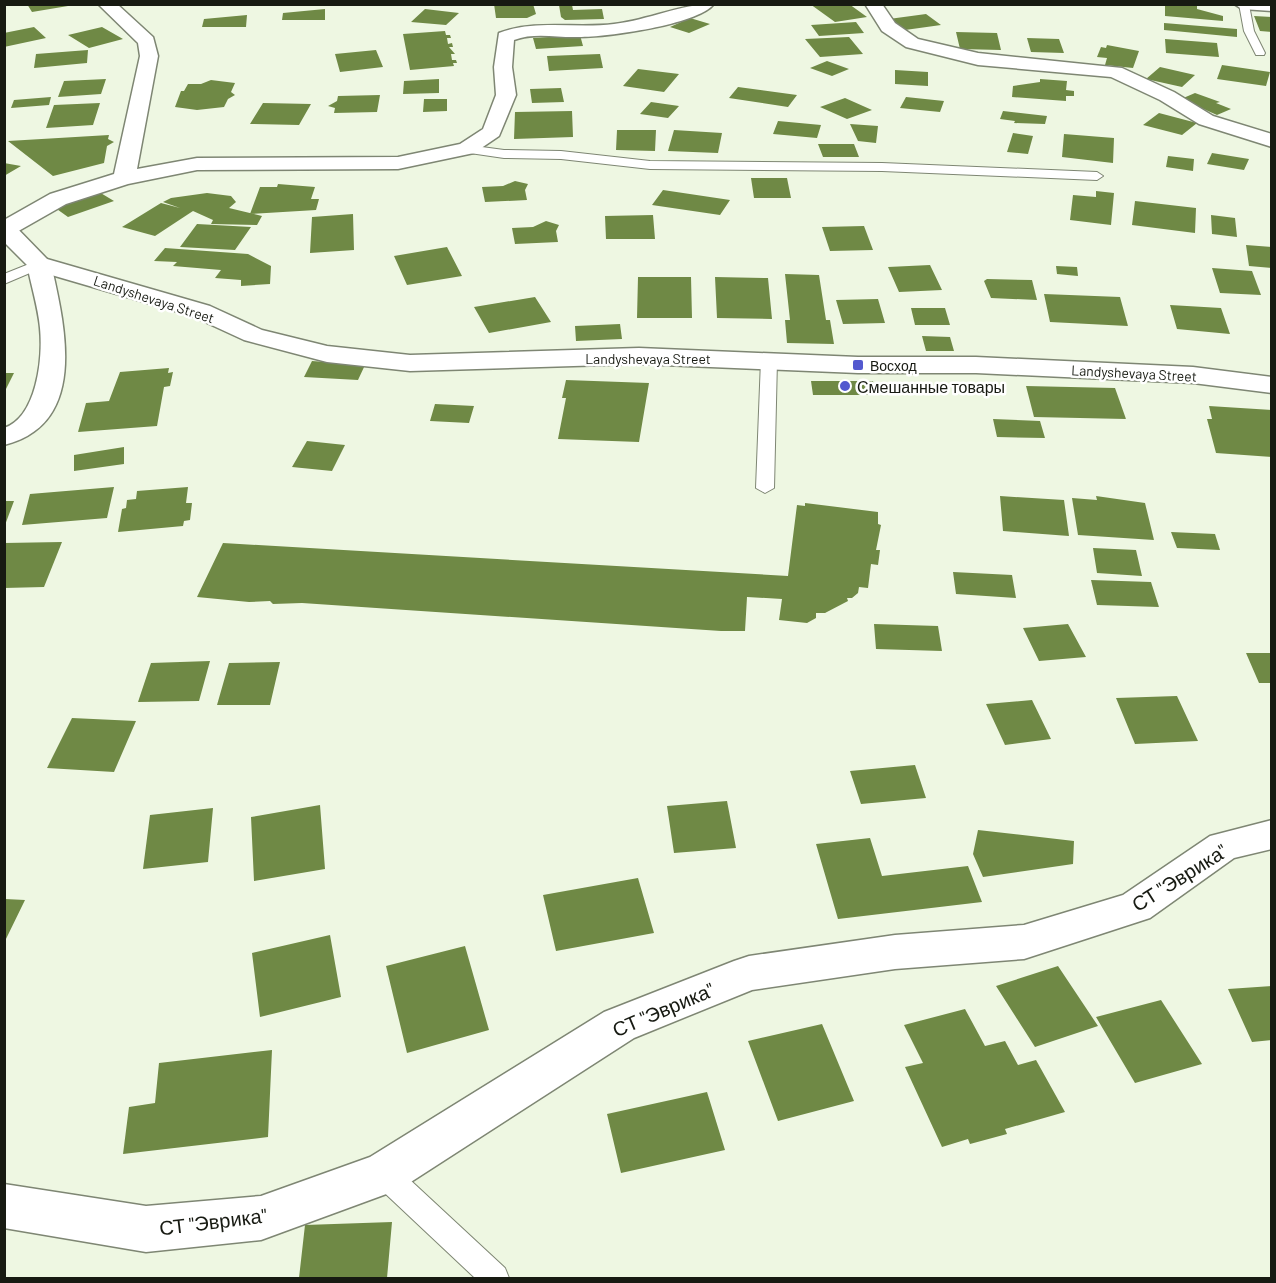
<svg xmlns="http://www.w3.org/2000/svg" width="1276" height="1283" viewBox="0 0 1276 1283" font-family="Barlow,sans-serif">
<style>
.building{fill:#6f8945}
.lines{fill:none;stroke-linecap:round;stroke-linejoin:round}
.service-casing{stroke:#7e8673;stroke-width:2}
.minor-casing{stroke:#7e8673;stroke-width:3}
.tertiary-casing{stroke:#7e8673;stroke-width:3}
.service{fill:#fff;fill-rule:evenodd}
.minor{fill:#fff;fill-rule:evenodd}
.tertiary{fill:#fff;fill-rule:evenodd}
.poi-dot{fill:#5359cf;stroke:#fff;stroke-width:2}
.labels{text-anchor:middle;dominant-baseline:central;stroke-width:5;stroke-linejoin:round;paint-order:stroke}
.far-street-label{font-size:14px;fill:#171a12;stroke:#fff}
.far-poi-label{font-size:14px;fill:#171a12;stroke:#fff;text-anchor:start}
.poi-label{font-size:16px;fill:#171a12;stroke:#fff;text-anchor:start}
.near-street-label{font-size:20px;fill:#171a12;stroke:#fff}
</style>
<rect width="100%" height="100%" fill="#eef7e2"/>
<!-- building -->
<path class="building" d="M27 4H68V6L32 12Z
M494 4H533L536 14 527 18H496Z
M810 4H849L867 17 835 22Z
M1169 4H1197V9L1223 16V21L1165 16V6Z
M559 5H572L573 10 602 9 604 19 565 20 561 17Z
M325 9V20H282L283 13Z
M425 9 459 13 446 25 411 22Z
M926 14 941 25 905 30 889 19Z
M247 15 246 27H202L204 19Z
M1254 16 1272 17V32L1260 31Z
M690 18 710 24 689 33 670 27Z
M856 22 864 33 819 36 811 25Z
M1164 23 1237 29V37L1164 30Z
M34 27 46 38 4 47V33Z
M102 27 123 39 89 48 68 35Z
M445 31 446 35H450L451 38H447L448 44 452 43 453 47H449L455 54H451L452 60H456L457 63H453L454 66 410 70 403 34Z
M956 32 997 33 1001 50 960 49Z
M580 35 583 46 536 49 533 38Z
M849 37 863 54 820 57 805 39Z
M1027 38 1059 39 1064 53 1031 52Z
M1165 39 1217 43 1219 57 1166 53Z
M1107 45 1139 51 1133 68 1105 65 1107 58 1097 57 1101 47 1106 48Z
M88 50 87 63 34 68 36 54Z
M376 50 383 67 340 72 335 54Z
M600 54 603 68 549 71 547 56Z
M827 61 849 69 832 76 810 68Z
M1222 65 1270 72 1266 86 1217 79Z
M1160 67 1195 75 1182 87 1146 79Z
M638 69 679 74 664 92 623 86Z
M895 70 928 72V86L895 84Z
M106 79 101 94 58 97 64 81Z
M439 79V93L403 94 404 81Z
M1040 79 1067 81 1066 90 1074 91V96H1066V101L1012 97 1013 86 1040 82Z
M211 80 235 83 231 92 235 95 228 99 224 107 197 110 175 107 181 91H184L188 84H201Z
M738 87 797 95 788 107 729 98Z
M561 88 564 102 532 103 530 89Z
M1195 93 1220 102 1216 103 1231 109 1217 115 1181 99Z
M380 95 377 112 334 113 335 108 328 106 337 101 338 96Z
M51 97 49 105 11 108 14 100Z
M906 97 944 101 940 112 900 108Z
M845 98 872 110 847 119 820 107Z
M424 99H447V111L423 112Z
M651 102 679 106 668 118 640 114Z
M100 103 93 125 46 128 54 105Z
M263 103 311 104 299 125 250 124Z
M572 111 573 137 514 139 515 112Z
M1003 111 1047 116 1045 124 1014 123 1015 121 1000 119Z
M1159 113 1197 123 1182 135 1143 125Z
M778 121 821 125 817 138 773 134Z
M850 124 878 126 876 143 858 141Z
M617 130H656L655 151 616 150Z
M674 130 722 133 718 153 668 151Z
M1013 133 1033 136 1028 154 1007 152Z
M1064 134 1114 138 1113 163 1062 157Z
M109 135 108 139 114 142 107 146 104 163 53 176 8 141Z
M818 144H854L859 157H823Z
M1212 153 1249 159 1244 170 1207 164Z
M1168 156 1194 159 1193 171 1166 167Z
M4 163 21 166 4 176Z
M751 178H787L791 198H754Z
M515 181 528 184 525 190 527 200 485 202 482 187 503 186Z
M278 184 315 187 311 199H319L316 210 250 214 260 187H277Z
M663 190 730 200 720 215 652 205Z
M1096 191 1114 193 1111 225 1070 220 1073 195 1096 197Z
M99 192 114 201 68 217 54 207Z
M207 193 231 196 236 202 229 208 262 216 257 225 211 224 213 220 193 211 155 236 122 227 161 203 180 208 163 202 171 198Z
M1135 201 1196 208 1195 233 1132 225Z
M353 214 354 250 310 253 312 217Z
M653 215 655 239H606L605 216Z
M1211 215 1235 218 1237 237 1212 234Z
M546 221 559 225 556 231 558 242 515 244 512 228 533 227Z
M197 224 251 227 235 250 180 247Z
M864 226 873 250 830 251 822 227Z
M1246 245 1272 247V268L1249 266Z
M447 247 462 276 407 285 394 256Z
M165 248 248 254 271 266 270 284 241 286V280L215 278 221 270 173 266 177 262 154 261Z
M930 265 942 290 899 292 888 267Z
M1056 266 1077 267 1078 276 1057 274Z
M1212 268 1252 271 1261 295 1220 293Z
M785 274 819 275 826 320H830L834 344 787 343 785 320H790Z
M638 277H691L692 318H637Z
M715 277 768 278 772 319 717 318Z
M987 279 1032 280 1037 300 991 298 984 281Z
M1044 294 1120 297 1128 326 1050 322Z
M535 297 551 322 489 333 474 307Z
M878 299 885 323 843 324 836 300Z
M1170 305 1221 308 1230 334 1177 329Z
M911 308H945L950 325H915Z
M620 324 622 339 576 341 575 326Z
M922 336 950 337 954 351H926Z
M312 361 365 365 358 380 304 377Z
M169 368 168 373 173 372 170 386 164 387 157 426 78 432 86 403 109 401 120 372Z
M4 373H14L4 393Z
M566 380 649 383 639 442 558 439 566 398H562Z
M811 381H873L876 395H813Z
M1026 386 1115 388 1126 419 1034 417Z
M435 404 474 406 469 423 430 421Z
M1209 406 1272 410V457L1216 453 1207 419H1212Z
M993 419 1040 421 1045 438 997 437Z
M307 441 345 445 332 471 292 467Z
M124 447V464L74 471V455Z
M114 487 107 518 22 525 30 494Z
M188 487 186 503H192L190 520 184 521 183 526 118 532 122 509 126 508 127 500 136 499 137 491Z
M1000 496 1064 500 1069 536 1003 531Z
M1096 496 1145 503 1154 540 1078 535 1072 498 1097 500Z
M4 501H14L5 525H4Z
M805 503 878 512V524L881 525 876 550H880L878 565 871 564 868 588 859 587 858 593 852 598H847L848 601 825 613H816V618L807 623 779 620 782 599 747 597 745 631H721L302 603 273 604 270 601 249 602 197 597 223 543 788 576 797 505 805 506Z
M1171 532 1215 534 1220 550 1177 548Z
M62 542 44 587 4 588V543Z
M1093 548 1136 550 1142 576 1097 573Z
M953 572 1012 575 1016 598 956 594Z
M1091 580 1151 582 1159 607 1097 605Z
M874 624 938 626 942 651 876 649Z
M1068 624 1086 657 1039 661 1023 628Z
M1246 653H1272V683H1259Z
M210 661 199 701 138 702 151 663Z
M280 662 270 705H217L229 663Z
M1177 696 1198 741 1135 744 1116 698Z
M1032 700 1051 739 1005 745 986 704Z
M72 718 136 721 114 772 47 768Z
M915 765 926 798 861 804 850 771Z
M727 801 736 848 674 853 667 806Z
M320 805 325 869 254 881 251 817Z
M213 808 208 862 143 869 150 815Z
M978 830 1074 841 1073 864 983 877 973 854Z
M870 838 882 876 968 866 982 902 838 919 816 844Z
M638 878 654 933 556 951 543 895Z
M5 899 25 900 5 941Z
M330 935 341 997 260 1017 252 953Z
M465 946 489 1030 407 1053 386 966Z
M1058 966 1098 1026 1035 1047 996 986Z
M1272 986V1040L1252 1042 1228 989Z
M1161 1000 1202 1064 1135 1083 1096 1017Z
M965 1009 985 1046 1005 1041 1018 1065 1036 1060 1065 1112 1005 1129 1007 1134 970 1144 968 1139 942 1147 905 1067 923 1063 904 1025Z
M822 1024 854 1101 778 1121 748 1041Z
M272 1050 268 1137 123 1154 129 1107 155 1103 159 1063Z
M707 1092 725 1150 621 1173 607 1114Z
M392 1222 387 1278H299L305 1225Z"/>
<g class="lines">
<!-- service casing -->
<g class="service-casing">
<path id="service" d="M1239 4 1249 5 1254 31 1265 53 1264 55H1256L1244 31Z
M467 145 504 150 561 151 650 161 882 163 1097 172 1103 176 1097 180 882 171 650 169 561 159 504 158 463 152 461 149Z
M39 260 46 264 44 267 4 284V274Z
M769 355 777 360 774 488 765 493 756 488 761 360Z
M384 1161 394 1165 505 1268 509 1278H475L374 1183 370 1174 374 1165Z"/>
</g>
<!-- minor casing -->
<g class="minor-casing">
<path id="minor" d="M98 4H117L153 37 158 56 137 169 197 158 398 157 460 144 483 129 496 95 494 67 499 33C536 19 576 29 614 24 649 20 680 4 714 4 697 25 607 37 579 37 558 38 535 32 514 40L512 67 516 95 499 136 474 153 398 169 197 170 128 184 66 204 15 233 4 234V220L50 194 114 174 140 56 138 43Z
M865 4H882L895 23 918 39 978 53 1122 68 1174 92 1213 116 1272 134V147L1199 124 1160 100 1111 77 978 65 906 47 882 31Z
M1234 4H1272V11L1242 9Z
M39 257 47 259 51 264C65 326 89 424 4 445V428C37 417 43 358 40 328 38 307 31 285 27 264L31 259Z
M1272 820V849L1234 858 1150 918 1024 959 895 969 752 990 634 1038 400 1189 261 1240 146 1252 4 1228V1184L146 1206 261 1196 370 1157 604 1012 734 961 749 956 895 935 1024 925 1123 895 1210 836Z"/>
</g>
<!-- tertiary casing -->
<g class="tertiary-casing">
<path id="tertiary" d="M4 221 12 223 47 259 210 306 262 330 327 346 410 355 639 348 858 357H976L1193 367 1272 377V393L1193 383 976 373H858L639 364 410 371 327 362 244 340 192 316 31 269 4 242Z"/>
</g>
<!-- service -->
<use href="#service" class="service"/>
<!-- minor -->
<use href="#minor" class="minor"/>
<!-- tertiary -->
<use href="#tertiary" class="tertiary"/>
</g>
<!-- markers -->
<g class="poi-dot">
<rect x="852" y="359" width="12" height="12" rx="3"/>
<circle cx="845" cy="386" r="6"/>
</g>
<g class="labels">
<!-- far-street labels -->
<g class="far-street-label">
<text transform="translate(154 299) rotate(18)">Landyshevaya Street</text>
<text x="648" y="358">Landyshevaya Street</text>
<text transform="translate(1134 373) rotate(3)">Landyshevaya Street</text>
</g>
<!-- far-poi labels -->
<g class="far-poi-label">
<text x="870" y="365">Восход</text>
</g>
<!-- poi labels -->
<g class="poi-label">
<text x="857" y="386">Смешанные товары</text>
</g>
<!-- near-street labels -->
<g class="near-street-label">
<text transform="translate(1179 877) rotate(-32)">СТ "Эврика"</text>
<text transform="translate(663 1009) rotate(-23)">СТ "Эврика"</text>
<text transform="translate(213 1221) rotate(-7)">СТ "Эврика"</text>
</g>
</g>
<!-- border -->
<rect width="1276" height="1283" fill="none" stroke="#171a12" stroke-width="12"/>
</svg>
